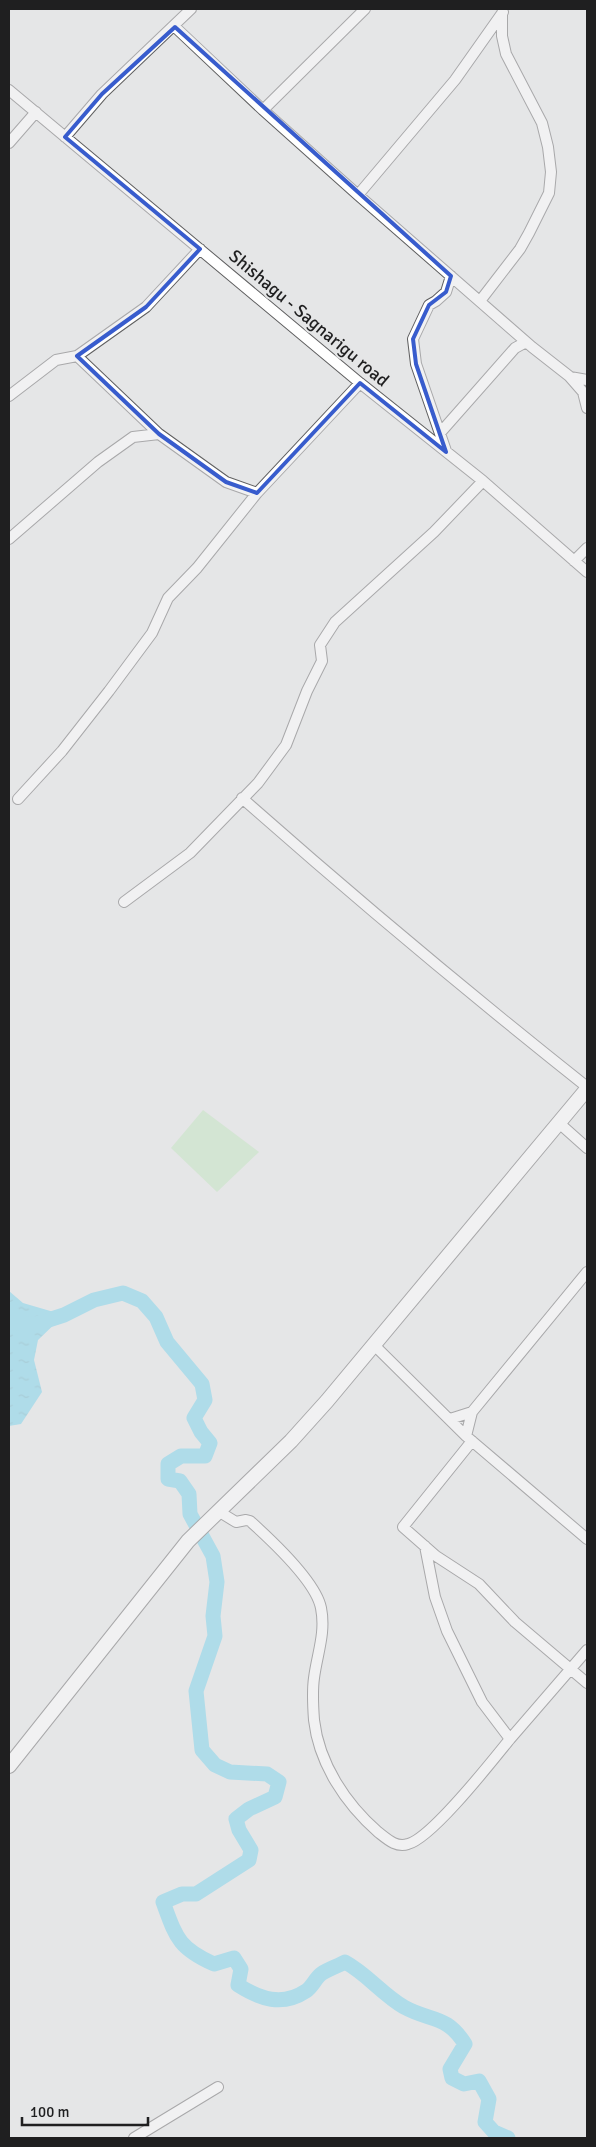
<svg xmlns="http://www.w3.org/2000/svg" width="596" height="2147" viewBox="0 0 596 2147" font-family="Signika,sans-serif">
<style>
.grass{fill:#bde4ba}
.water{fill:url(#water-ripples)}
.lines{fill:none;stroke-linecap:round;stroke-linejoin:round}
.river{stroke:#6ed0ea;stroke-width:15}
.street-casing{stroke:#5f5f60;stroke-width:12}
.secondary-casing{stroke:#5f5f60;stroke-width:16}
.street{stroke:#fff;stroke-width:10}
.secondary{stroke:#fff;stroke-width:14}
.marked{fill:none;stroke:#385ccd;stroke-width:4;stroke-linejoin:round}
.labels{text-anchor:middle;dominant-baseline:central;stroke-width:4;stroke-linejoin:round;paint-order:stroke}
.street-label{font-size:18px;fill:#1f1f20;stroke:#e5e6e7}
</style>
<defs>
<pattern id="water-ripples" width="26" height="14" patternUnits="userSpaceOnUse" patternTransform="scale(1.25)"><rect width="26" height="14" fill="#6ed0ea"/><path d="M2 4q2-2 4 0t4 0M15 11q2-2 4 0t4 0" fill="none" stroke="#5fb2c8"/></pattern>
</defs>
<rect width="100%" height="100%" fill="#e5e6e7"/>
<!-- grass -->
<path class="grass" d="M203 1110 259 1152 217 1192 171 1148Z"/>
<!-- water -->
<path class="water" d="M9 1291 23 1303 64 1315 38 1340 34 1360 42 1392 21 1424 9 1426Z"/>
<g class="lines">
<!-- river -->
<path class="river" d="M9 1323 36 1324 64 1315 94 1300 123 1293 142 1301 156 1317 167 1342 202 1384 205 1400 194 1418 201 1432 210 1443 205 1456H181L168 1464V1479L180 1481 189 1494 190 1514 213 1556 217 1582 213 1616 215 1636 196 1691 202 1750 215 1765 230 1772 267 1774 279 1782 275 1797 249 1809 236 1819 239 1830 251 1850 249 1860 196 1894H182L163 1902C176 1937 178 1948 214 1964L234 1958 241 1969 238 1985C260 1999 282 2007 306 1991 312 1987 315 1979 321 1974 328 1969 338 1966 345 1962 367 1974 382 1994 404 2007 431 2022 446 2014 465 2044L450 2069 452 2078 464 2084 479 2081 489 2099 485 2122 494 2132 508 2138"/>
<!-- street casing -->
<g class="street-casing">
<path id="street" d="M175 27 263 110 358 195 532 347 569 376 583 392 587 408
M9 90 360 383 483 481 587 572
M263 110 365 9
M65 137 102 94 191 9
M9 143 36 112
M358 195 455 80 503 12
M480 301 520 249 529 233 549 193 551 172 548 147 542 123 506 54 502 36V13
M77 356 146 307 200 249
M570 377 587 380
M9 396 56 360 77 356 159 434
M440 433 515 348 526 342
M446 451 416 364 413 339 429 305 436 301 446 292 451 276
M9 539 98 462 133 437 159 434 226 482 257 493
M574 561 587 548
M242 798C355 898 470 994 587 1087
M18 799 62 751 109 691 152 633 168 598 197 568 257 493 360 383
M124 902 190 853 258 783 286 745 307 691 322 661 320 645 335 622 434 532 483 481
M559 1123 587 1148
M373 1344 466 1436 587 1539
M450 1419 472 1412
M466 1436 472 1412 587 1272
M472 1441 403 1527 436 1556 479 1584 515 1622 587 1683
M218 1511 236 1522 246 1520 250 1521C270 1539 316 1582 321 1608 326 1633 317 1654 314 1678 312 1692 313 1706 314 1720 319 1764 346 1804 378 1832 387 1839 396 1848 408 1844 432 1838 492 1761 510 1739L482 1702 447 1631 435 1597 425 1546
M510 1739 587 1650
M134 2138 218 2087"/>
</g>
<!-- secondary casing -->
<g class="secondary-casing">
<path id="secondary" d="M9 1766 188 1541 291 1441 327 1401 587 1089"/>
</g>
<!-- street -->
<use href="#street" class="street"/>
<!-- secondary -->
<use href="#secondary" class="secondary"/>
</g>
<!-- marked area -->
<path d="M0 0H596V2147H0ZM175 27 451 276 446 292 429 305 413 339 416 364 446 452 360 383 257 493 226 482 159 434 77 356 146 307 200 249 65 137 102 94Z" fill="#e5e6e7" fill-opacity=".55" fill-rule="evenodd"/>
<path class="marked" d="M175 27 451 276 446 292 429 305 413 339 416 364 446 452 360 383 257 493 226 482 159 434 77 356 146 307 200 249 65 137 102 94Z"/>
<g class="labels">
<!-- street labels -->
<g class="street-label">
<text transform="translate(309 318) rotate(40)">Shishagu - Sagnarigu road</text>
</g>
</g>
<!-- border -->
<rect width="596" height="2147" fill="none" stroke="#1f1f20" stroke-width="20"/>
<!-- scale -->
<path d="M22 2117v8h126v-8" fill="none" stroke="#1f1f20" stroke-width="2.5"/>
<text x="30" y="2117" font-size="15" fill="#1f1f20" stroke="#e5e6e7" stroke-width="4" paint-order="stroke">100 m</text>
</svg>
